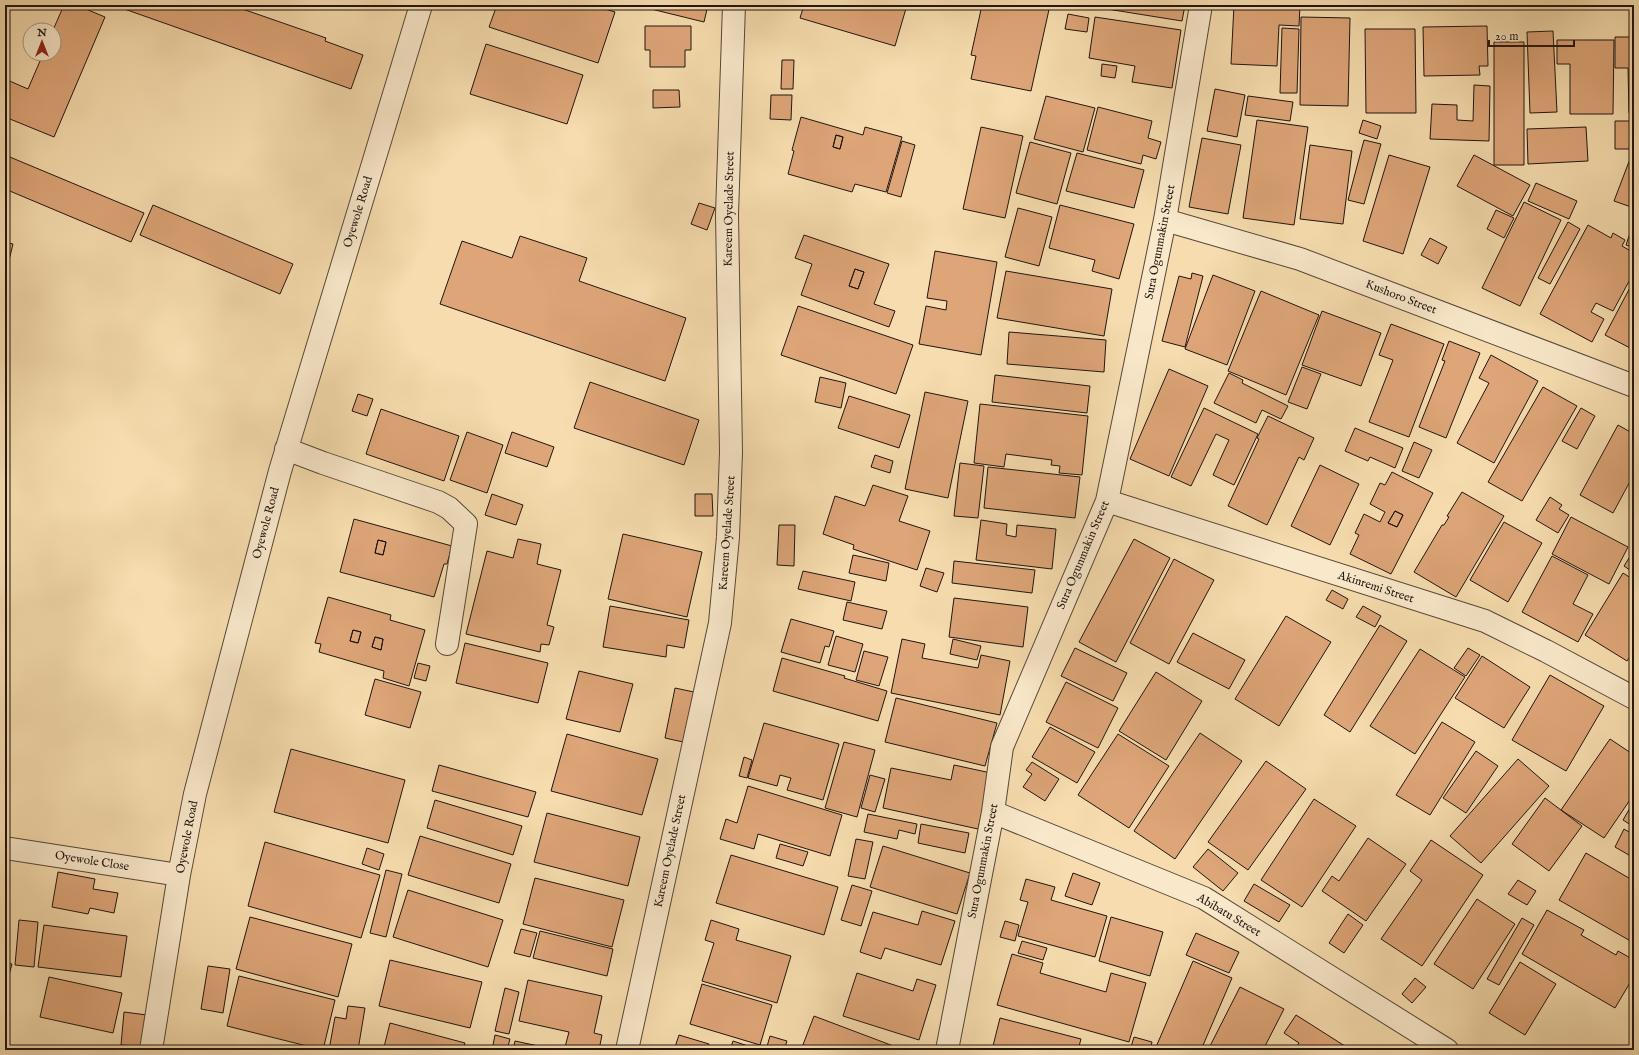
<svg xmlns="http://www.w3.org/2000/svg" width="1639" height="1055" viewBox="0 0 1639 1055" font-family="'IM FELL English',serif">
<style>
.building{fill:#dda578;stroke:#211511;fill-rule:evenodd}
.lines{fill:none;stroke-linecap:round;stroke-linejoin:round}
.minor-casing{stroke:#564738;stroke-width:24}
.minor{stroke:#f9e8ca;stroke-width:22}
.labels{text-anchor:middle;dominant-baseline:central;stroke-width:4;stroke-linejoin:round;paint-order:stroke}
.street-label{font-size:12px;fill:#211511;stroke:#f9e8ca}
</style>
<rect width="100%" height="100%" fill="#f6dcae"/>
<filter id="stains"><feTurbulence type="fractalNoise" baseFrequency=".005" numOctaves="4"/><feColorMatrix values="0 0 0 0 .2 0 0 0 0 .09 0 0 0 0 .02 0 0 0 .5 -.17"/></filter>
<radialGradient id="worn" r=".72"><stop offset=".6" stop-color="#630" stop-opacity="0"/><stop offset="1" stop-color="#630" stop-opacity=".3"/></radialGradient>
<!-- building -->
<path class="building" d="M64 5H76L105 17 54 137 5 117V79L28 89 43 54H54L53 30Z
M113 5H231L326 38 325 41 363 55 351 89Z
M497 5H592L615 12 598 63 489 27Z
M639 5H708L704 22 639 6Z
M804 5H907L895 46 800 18Z
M982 5H1050L1031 91 971 79 976 56 971 55Z
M1082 5H1185L1182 21Z
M1234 5H1300L1299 26 1279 25 1277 66 1231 64Z
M1068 14 1089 18 1087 32 1065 29Z
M1095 17 1181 30 1172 88 1132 82 1135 66 1089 58Z
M1301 17 1350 18 1348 106 1300 105Z
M645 26H691V50H685V67H650V50H645Z
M1487 26 1488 66H1479L1480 75 1424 76 1423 27Z
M1282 28 1299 29 1297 93H1280Z
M1365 29H1415L1416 113H1366Z
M1553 31 1557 112 1530 113 1527 32Z
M1615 37H1634V113H1629L1628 68H1615Z
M1557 40H1614L1613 114H1570V64H1557Z
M1494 42H1524V165H1494Z
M486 44 583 75 567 124 470 94Z
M782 60H794L793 89H781Z
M1102 64 1117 66 1115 78 1101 76Z
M1474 85 1490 86 1489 141 1430 139 1432 104 1457 105V120L1473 121Z
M1215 89 1245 95 1237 137 1207 131Z
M653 90H679L680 107 653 108Z
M771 95H792L791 120 770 119Z
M1046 96 1095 108 1083 152 1034 139Z
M1248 96 1293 102 1290 121 1245 115Z
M1098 107 1152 121 1148 138 1161 142 1156 159 1143 155 1141 164 1087 150Z
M801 117 863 135 865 127 902 137 886 192 855 184 852 192 788 174 794 151 792 150ZM836 135 843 137 840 149 833 147Z
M1257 120 1308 127 1294 225 1243 218Z
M1363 120 1381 126 1377 139 1359 133Z
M1615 121H1634V149H1615Z
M981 127 1023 136 1005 218 963 209Z
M1586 127 1588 161 1528 164 1527 129Z
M836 135 843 137 840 149 833 147Z
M1202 138 1241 145 1228 214 1189 207Z
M1364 140 1381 144 1364 204 1348 200Z
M902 141 915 145 901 197 887 193Z
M1030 142 1071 153 1057 204 1016 193Z
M1310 145 1352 151 1343 224 1300 219Z
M1077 153 1144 170 1134 208 1066 191Z
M5 155 144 213 131 242 5 189Z
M1389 155 1430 167 1403 254 1363 241Z
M1474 155 1530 185 1513 216 1457 186Z
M1630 159 1634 161V208L1614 201Z
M1536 183 1577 201 1569 219 1528 201Z
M1524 202 1561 220 1520 306 1482 288Z
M699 203 715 208 707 230 691 224Z
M153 205 293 264 280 294 140 235Z
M1060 205 1134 224 1119 279 1092 271 1095 260 1049 248Z
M1018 208 1052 217 1039 266 1005 257Z
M1496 210 1514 218 1504 238 1487 229Z
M1634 221V248L1626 245Z
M1568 222 1580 229 1550 284 1538 278Z
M1588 225 1611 238 1613 233 1625 240 1622 246 1634 253V272L1613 311 1596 303 1591 312 1604 319 1592 342 1540 314Z
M804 235 889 264 874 304 895 311 889 327 801 295 812 264 795 258ZM855 269 864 272 858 289 849 286Z
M520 236 587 258 579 281 686 318 665 381 440 304 462 241 512 258Z
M1430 238 1447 247 1438 264 1421 255Z
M5 242 13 244 5 277Z
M935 251 997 262 981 355 919 344 926 306 946 310 947 301 927 298Z
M855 269 864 272 858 289 849 286Z
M1006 271 1112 289 1104 336 997 318Z
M1192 273 1203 276 1185 347 1162 341 1179 276 1191 279Z
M1213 275 1255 291 1227 365 1185 349Z
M1634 280V350L1605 335Z
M1261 291 1319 315 1286 395 1228 371Z
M798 306 913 345 896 394 781 355Z
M1322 311 1381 333 1361 386 1302 365Z
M1391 324 1444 344 1409 437 1369 422 1393 360 1379 355Z
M1009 332 1106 340 1104 372 1007 364Z
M1449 341 1480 353 1446 438 1419 427 1445 361 1442 360Z
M1491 355 1538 381 1494 463 1457 443 1489 383 1479 378Z
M1302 367 1321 374 1307 409 1288 402Z
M1169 369 1208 386 1169 476 1130 459Z
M1229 373 1243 380 1242 383 1288 406 1281 419 1262 410 1256 423 1214 403Z
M995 375 1090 386 1087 413 992 402Z
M820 377 846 383 841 408 815 402Z
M590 382 699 420 684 465 574 428Z
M1543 387 1577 406 1522 501 1488 482Z
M925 392 968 401 948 498 905 489Z
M358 394 373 399 367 416 352 411Z
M849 396 910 415 899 448 838 428Z
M980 404 1088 416 1082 475 1059 473 1060 466 1051 465 1052 460 1006 454 1004 467 974 463Z
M1204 408 1258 434 1234 485 1213 475 1229 440 1216 434 1191 486 1171 477Z
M1581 408 1595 416 1577 449 1562 441Z
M381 409 459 436 444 481 366 454Z
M1268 416 1314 438 1304 460 1299 457 1267 525 1228 506 1259 439 1257 438Z
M1618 425 1634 434V474L1613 513 1580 495Z
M1355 428 1403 448 1395 468 1370 457 1368 461 1345 451Z
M467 432 503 445 487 493 450 480Z
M512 432 554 447 547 467 505 453Z
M1414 442 1432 450 1419 478 1402 471Z
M875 455 893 461 890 473 871 467Z
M960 463 984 466 978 518 954 516Z
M1320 465 1359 484 1330 545 1291 526Z
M988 467 1080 477 1075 518 984 508Z
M1392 472 1433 493 1391 574 1350 554 1359 535 1355 533 1364 514 1380 522 1385 512 1370 504 1380 483 1385 485ZM1395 511 1403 515 1397 527 1388 523Z
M873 485 908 496 899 521 930 531 917 570 853 549 854 545 823 534 835 496 865 506Z
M1462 492 1504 516 1456 597 1414 572 1442 525H1444L1449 517 1447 516Z
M492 494 523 505 516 525 485 515Z
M695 494H712L713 516H695Z
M1550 497 1562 505 1559 509 1569 515 1558 533 1536 520Z
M1395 511 1403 515 1397 527 1388 523Z
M1571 517 1628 547 1609 584 1552 554Z
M354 519 452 546 447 564H444L434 597 340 572ZM378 540 386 542 383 555 375 553Z
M981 520 1007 524 1006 535 1016 537 1017 525 1056 529 1052 569 976 560Z
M1504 522 1542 543 1508 602 1470 580Z
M779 525H795L794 566 777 565Z
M623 534 702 552 687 617 608 599Z
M518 539 541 544 537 564 561 570 547 625 554 627 549 645 541 644 540 652 466 634 487 551 513 558Z
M1134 539 1170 558 1116 662 1079 642Z
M378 540 386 542 383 555 375 553Z
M1634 550V573L1624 566Z
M853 555 889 563 886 581 849 573Z
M1552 556 1588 575 1573 604 1593 614 1578 642 1522 612Z
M1174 559 1214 580 1169 664 1130 643Z
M954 561 1035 570 1032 593 952 583Z
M926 568 944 573 937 592 920 586Z
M803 571 855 582 851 601 798 589Z
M1623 573 1634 580V651L1627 661 1585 635Z
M1332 590 1348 599 1343 609 1326 600Z
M328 597 391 615 390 620 425 630 409 686 383 678 384 671 319 652 321 644 315 643ZM353 630 361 632 358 643 350 641ZM375 637 383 639 381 650 372 647Z
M954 598 1028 607 1023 647 949 637Z
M847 602 887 611 882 629 843 620Z
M610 606 689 620 684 648 667 645 666 657 603 647Z
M1363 606 1381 616 1375 627 1356 617Z
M1286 616 1331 642 1279 726 1235 699Z
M791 619 834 631 829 647 825 646 820 663 781 652Z
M1380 625 1407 641 1350 732 1324 715Z
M353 630 361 632 358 643 350 641Z
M1193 633 1245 660 1229 689 1177 662Z
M836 636 863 644 855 672 828 665Z
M375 637 383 639 381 650 372 647Z
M902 639 925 644 922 658 978 668 981 655 1010 661 1000 715 891 693Z
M953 639 981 646 977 660 950 654Z
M465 643 548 663 538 703 456 683Z
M1075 648 1127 673 1113 701 1061 676Z
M1468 648 1480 655 1466 676 1454 668Z
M1420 649 1465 677 1415 754 1370 726Z
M864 651 888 657 879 686 856 680Z
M1482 656 1530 687 1504 728 1455 698Z
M782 658 845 676 844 678 887 691 878 721 773 691Z
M418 663 430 666 426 681 414 678Z
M579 671 633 684 620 732 566 719Z
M1156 672 1202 701 1166 760 1119 731Z
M1550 675 1604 706 1566 771 1512 740Z
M375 679 421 692 410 728 365 715Z
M1066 682 1118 708 1098 748 1046 722Z
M675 688 694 692 683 742 665 738Z
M896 698 997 723 985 766 885 742Z
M1442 722 1475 742 1430 815 1396 795Z
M764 723 839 744 823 800 787 790 791 778 780 775 777 786 748 778Z
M1050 727 1095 752 1077 783 1032 757Z
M1200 733 1242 761 1175 859 1134 831Z
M567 734 658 759 642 815 551 791Z
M1118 734 1169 766 1129 828 1078 795Z
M1610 739 1634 755V794L1604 838 1561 810Z
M844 742 875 750 857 817 825 808Z
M291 749 405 780 388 843 274 812Z
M1476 751 1498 766 1466 813 1443 798Z
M744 757 752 760 747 778 739 776Z
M1518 759 1549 786 1481 863 1450 836Z
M1266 761 1306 789 1248 870 1208 842Z
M1032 762 1059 779 1045 801 1023 787 1032 774 1026 770Z
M439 765 536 792 528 817 432 791Z
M954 765 991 773 978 829 883 808 891 768 951 780Z
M870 775 885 779 875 812 861 808Z
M748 786 842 815 830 856 758 834 754 849 720 839 726 819 737 823Z
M1545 798 1582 826 1549 871 1512 844Z
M1314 799 1356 826 1302 907 1261 880Z
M435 800 522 826 513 855 427 828Z
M1634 801V827L1623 820Z
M547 813 640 837 628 886 534 862Z
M868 814 917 824 915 834 899 830 897 839 864 832Z
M921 824 969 833 965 853 918 843Z
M1624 829 1634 835V858L1615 847Z
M420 836 511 864 499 903 408 875Z
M1368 838 1406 864 1366 921 1322 891 1332 876 1339 881Z
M856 839 873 842 865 879 848 876Z
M1431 840 1483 875 1422 966 1381 939 1422 880 1410 871Z
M265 842 380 875 361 938 248 906Z
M780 844 808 852 803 866 776 858Z
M883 846 970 873 957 914 870 887Z
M367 848 384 854 379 870 362 864Z
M1208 849 1238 873 1223 891 1193 867Z
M1586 853 1634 881V943L1559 900Z
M731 855 838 887 824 935 716 903Z
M386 870 402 874 386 937 370 933Z
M58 872 95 879 93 889 118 893 114 913 90 908 88 914 52 907Z
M1073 873 1100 883 1092 905 1065 896Z
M535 878 624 900 612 947 523 924Z
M1026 879 1055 887 1051 900 1107 916 1095 957 1018 936 1028 902 1020 900Z
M1518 880 1536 891 1527 905 1508 894Z
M1254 884 1290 905 1279 922 1244 901Z
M852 885 872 891 861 926 841 920Z
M408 890 503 920 488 967 393 937Z
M1477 899 1515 924 1473 989 1434 964Z
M1547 910 1584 930 1581 935 1616 955 1618 951 1634 960V976L1615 1008 1522 954Z
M922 911 955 921 941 965 885 948 881 959 860 952 873 912 918 925Z
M1348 914 1363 925 1344 953 1329 943Z
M250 917 352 944 338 997 236 969Z
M1111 917 1163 932 1150 976 1099 961Z
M1522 918 1534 925 1499 985 1487 979Z
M19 920 38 922 34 967 15 965Z
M711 920 739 929 736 940 791 956 777 1003 702 981 714 943 705 940Z
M1005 921 1019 925 1015 941 1000 937Z
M44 925 127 936 121 977 38 967Z
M521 929 537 933 530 957 514 953Z
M540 931 613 949 607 976 533 958Z
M1196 933 1239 952 1229 973 1186 955Z
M1022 941 1047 948 1043 960 1018 953Z
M1012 954 1043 963 1040 973 1106 992 1111 973 1146 983 1129 1042 997 1005Z
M390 960 482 982 470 1028 379 1006Z
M1193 961 1232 978 1201 1050H1164L1156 1047Z
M5 962 12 964 5 990Z
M1520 962 1556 984 1525 1035 1489 1013Z
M208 966 230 969 223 1013 201 1009Z
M857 973 913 991 917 979 936 985 919 1040 843 1016Z
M239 976 335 1000 323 1050 227 1026Z
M49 977 122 993 113 1033 40 1017Z
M1415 978 1426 987 1412 1003 1402 994Z
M528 980 602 996 594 1033 602 1035 599 1050H579L565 1047 569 1032 519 1021Z
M702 984 772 1005 760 1045 690 1024Z
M1240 987 1284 1009 1263 1050H1208Z
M505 988 519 992 509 1034 495 1031Z
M348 1006 365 1008 358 1050H329L335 1017 346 1019Z
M124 1012 147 1015 144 1047 121 1045Z
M1296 1015 1348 1048 1346 1050H1294L1299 1043 1284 1033Z
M814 1016 904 1050H801Z
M1000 1018 1081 1039 1078 1050H992Z
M390 1023 465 1043 463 1050H396L384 1047Z
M495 1035 510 1039 507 1050H492Z
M679 1035 709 1044 708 1050H674Z
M770 1036 787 1041 784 1050H766Z
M1134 1037 1152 1042 1150 1050H1130Z
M515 1041 557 1050H513Z
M733 1041 754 1048V1050H730Z"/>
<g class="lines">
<!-- minor casing -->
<g class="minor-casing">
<path id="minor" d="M1165 220 1300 259 1634 386
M286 449 323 463 438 502 449 508 466 524 447 644
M1107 501 1485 621 1546 651 1634 698
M993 812 1204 898 1447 1050
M5 848 179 875
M151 1050 179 875 195 794 280 471 421 5
M627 1050 720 623 728 537 731 452 727 214 734 5
M947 1050 993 812 1002 747 1107 501 1165 220 1201 5"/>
</g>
<!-- minor -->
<use href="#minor" class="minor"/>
</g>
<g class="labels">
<!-- street labels -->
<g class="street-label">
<text transform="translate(729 209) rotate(-89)">Kareem Oyelade Street</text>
<text transform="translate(358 212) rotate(-73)">Oyewole Road</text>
<text transform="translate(1160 242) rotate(-79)">Sura Ogunmakin Street</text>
<text transform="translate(1401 297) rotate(21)">Kushoro Street</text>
<text transform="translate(266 523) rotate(-75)">Oyewole Road</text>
<text transform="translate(727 533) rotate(-86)">Kareem Oyelade Street</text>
<text transform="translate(1083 555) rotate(-67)">Sura Ogunmakin Street</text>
<text transform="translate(1376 587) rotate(18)">Akinremi Street</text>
<text transform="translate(187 837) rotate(-79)">Oyewole Road</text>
<text transform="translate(670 851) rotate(-78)">Kareem Oyelade Street</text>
<text transform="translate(92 861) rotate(9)">Oyewole Close</text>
<text transform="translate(983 861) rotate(-79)">Sura Ogunmakin Street</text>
<text transform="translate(1229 915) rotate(31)">Abibatu Street</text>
</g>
</g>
<!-- margin -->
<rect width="1639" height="1055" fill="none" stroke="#f6dcae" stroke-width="20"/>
<rect x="6" y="6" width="1627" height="1043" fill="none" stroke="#211511" stroke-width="2"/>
<rect x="10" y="10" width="1619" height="1035" fill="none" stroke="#211511"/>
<!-- north arrow -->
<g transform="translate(42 42)"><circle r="19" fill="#f9e8ca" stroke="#a39480"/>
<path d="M0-3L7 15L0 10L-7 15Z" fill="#8f2418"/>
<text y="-6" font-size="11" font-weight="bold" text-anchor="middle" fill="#211511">N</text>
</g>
<!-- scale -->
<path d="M1489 40v6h85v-6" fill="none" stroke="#211511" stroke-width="2"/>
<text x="1495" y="40" font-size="12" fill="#211511" stroke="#f9e8ca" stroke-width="3" paint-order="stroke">20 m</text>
<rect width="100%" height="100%" filter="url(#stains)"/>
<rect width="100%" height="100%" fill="url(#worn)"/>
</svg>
